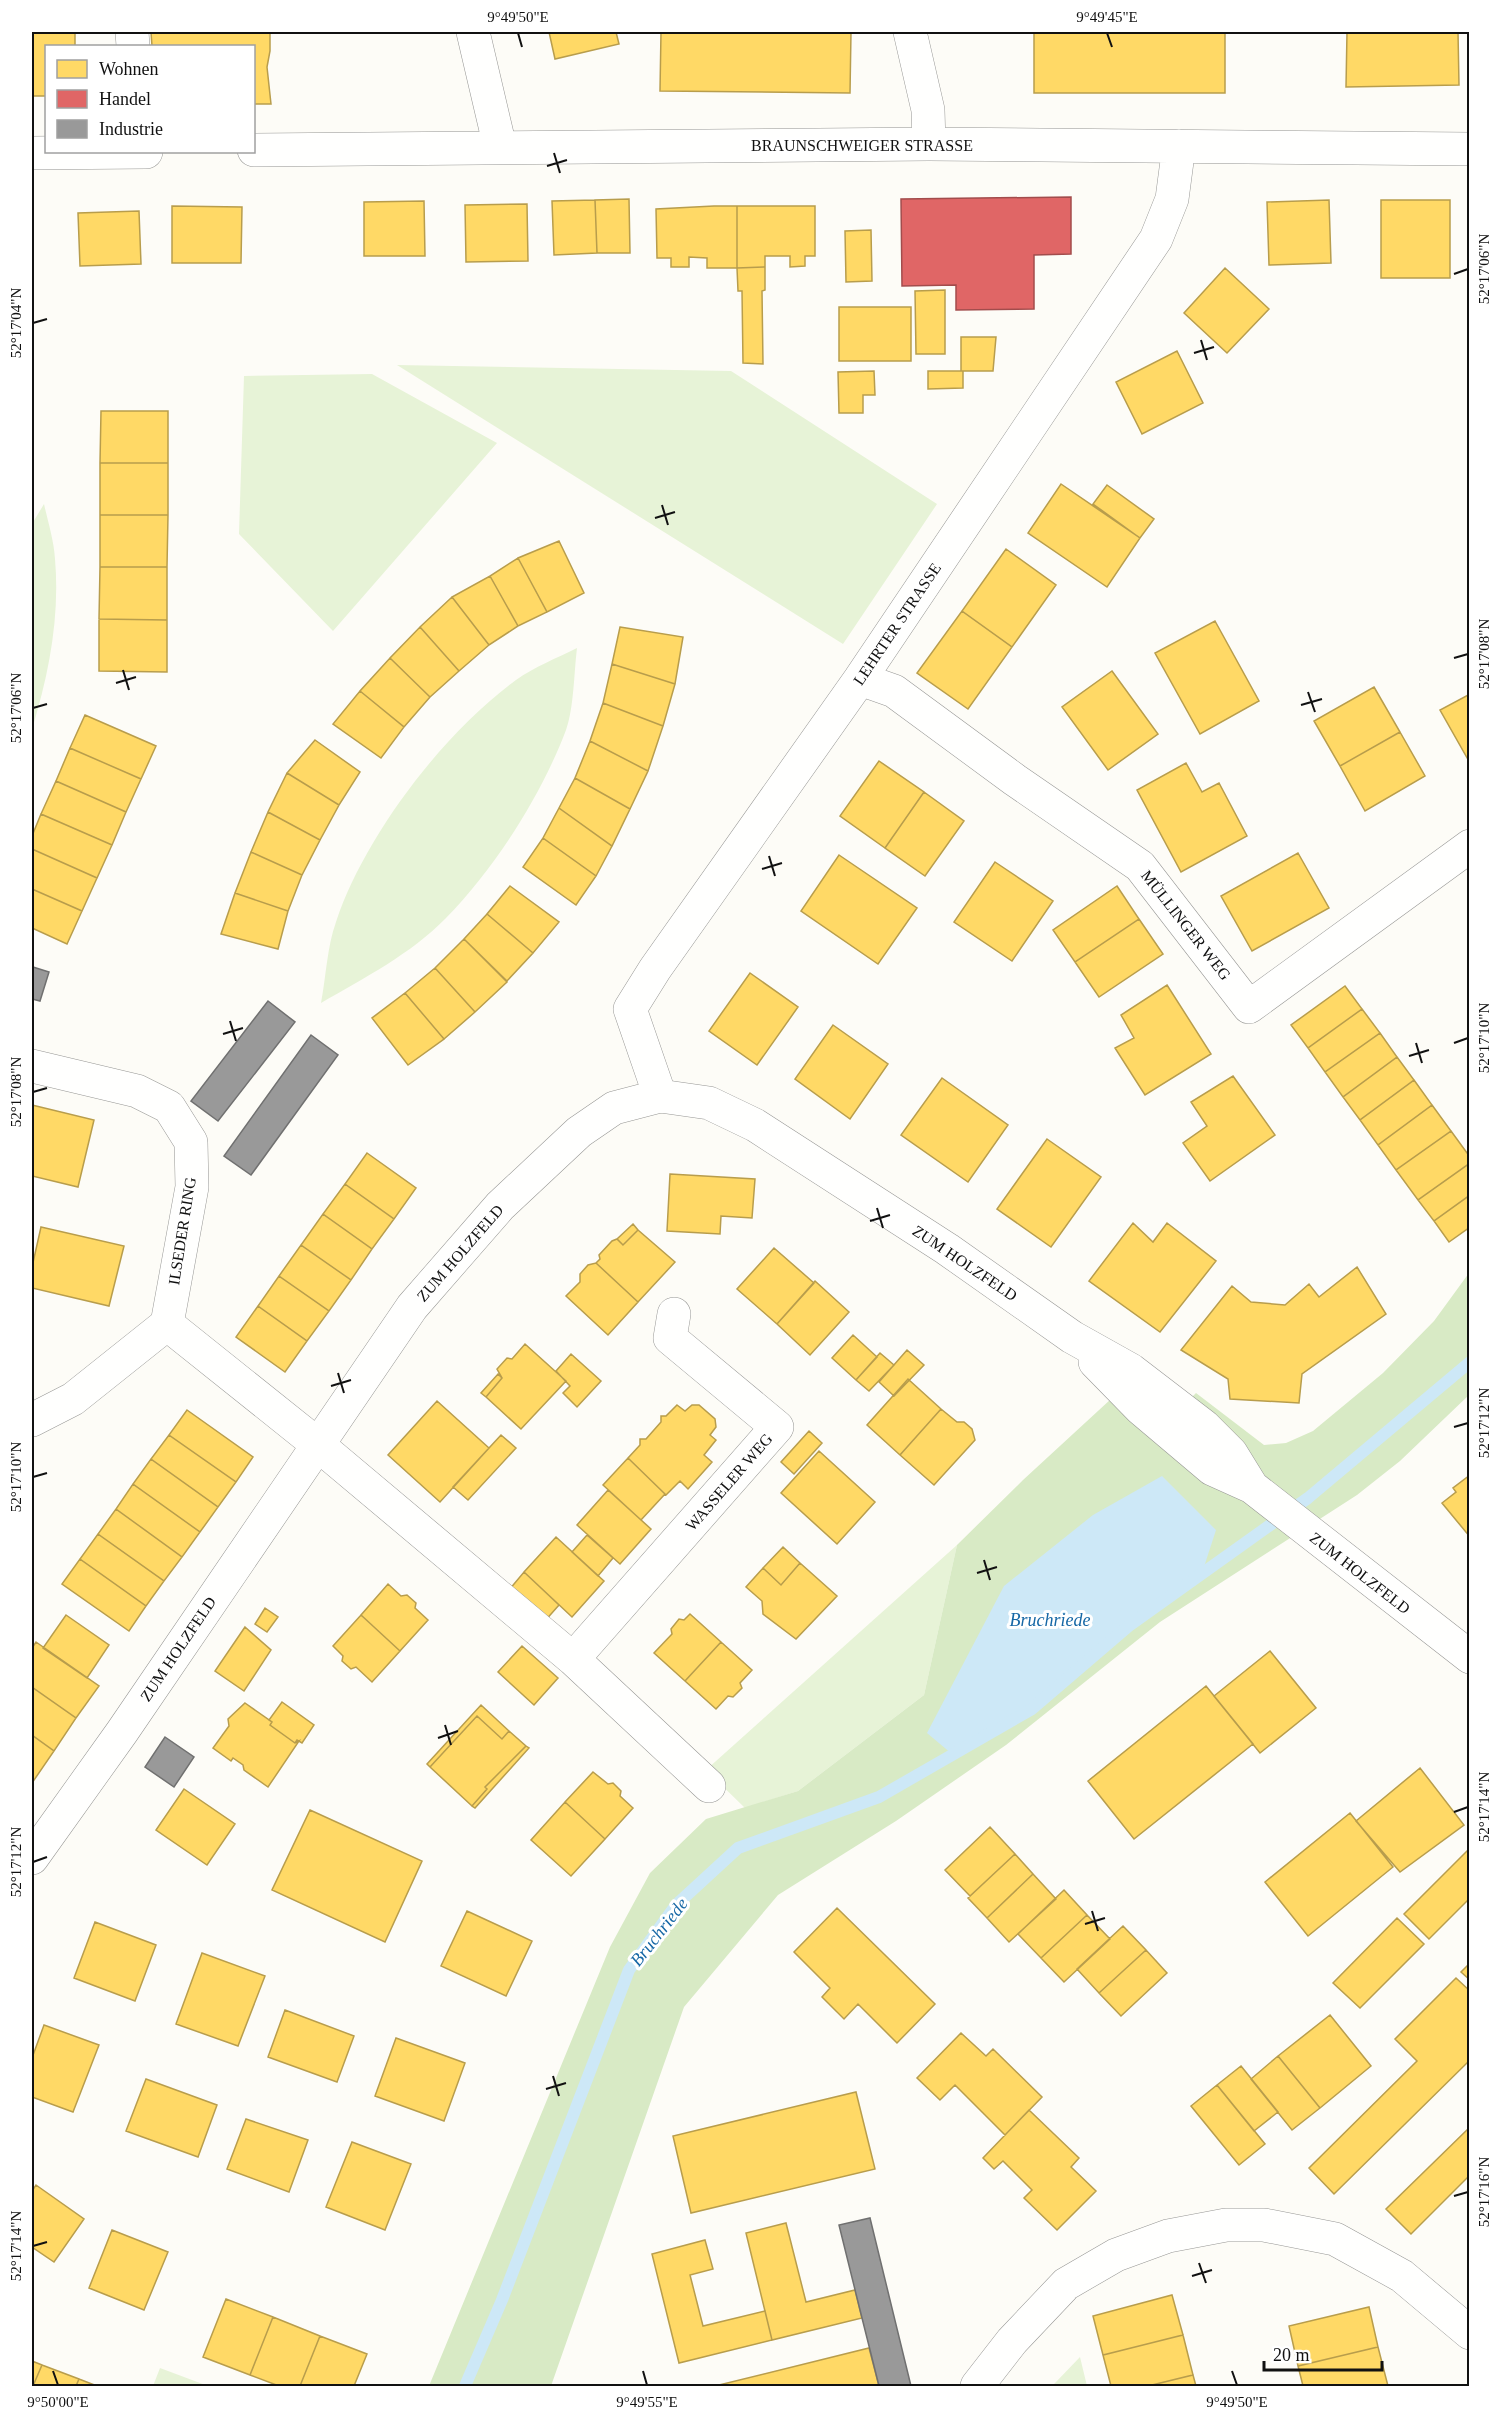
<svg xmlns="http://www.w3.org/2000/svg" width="1501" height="2418" viewBox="0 0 1501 2418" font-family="Georgia,serif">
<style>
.green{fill:#e7f3d7}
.forest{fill:#d8eac5}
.water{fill:#cde8f7}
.homes{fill:#ffd966;stroke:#b89d4c;stroke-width:1.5}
.shops{fill:#e06666;stroke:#a24c4c;stroke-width:1.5}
.industry{fill:#999;stroke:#707070;stroke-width:1.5}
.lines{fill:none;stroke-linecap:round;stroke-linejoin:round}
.stream{stroke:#cde8f7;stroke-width:12}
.street-casing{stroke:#979795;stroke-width:34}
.street{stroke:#fffffe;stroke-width:33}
.ticks{fill:none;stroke:#111;stroke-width:2}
.labels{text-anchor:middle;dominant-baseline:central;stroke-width:6;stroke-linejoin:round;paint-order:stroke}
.street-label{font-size:16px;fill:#111;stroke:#fff}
.water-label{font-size:18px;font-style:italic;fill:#1768a6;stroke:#fff}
.neatline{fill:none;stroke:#111;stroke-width:2}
.ticks-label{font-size:15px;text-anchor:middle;fill:#111}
</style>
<rect width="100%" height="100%" fill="#fdfcf7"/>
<!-- green -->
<path class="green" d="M397 365 731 371 937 504 843 644Z
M372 374 497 443 333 631 239 534 244 376Z
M44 504C48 522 54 541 55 559 60 617 49 674 32 729V524Z
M577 648C574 672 574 708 566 730 541 796 495 868 446 918 411 954 364 978 321 1003 326 977 327 947 336 922 364 837 443 733 516 680 534 667 557 658 577 648Z
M957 1545 924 1695 798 1791 745 1808 706 1770Z
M1080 2357 1087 2386H1052L1055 2383Z
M160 2368 208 2386H153Z"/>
<!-- forest -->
<path class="forest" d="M1469 1273V1395L1400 1461 1357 1495 1160 1622 1006 1745 896 1821 778 1895 684 2007 551 2386H429L610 1947 650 1873 706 1819 798 1791 924 1695 957 1545 1023 1480 1111 1399 1181 1408 1196 1393 1264 1445 1286 1443 1313 1431 1383 1373 1434 1321Z"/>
<!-- water -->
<path class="water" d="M1162 1476 1216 1530 1202 1573 1130 1625 1032 1709 952 1754 927 1733 1004 1586 1093 1515Z"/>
<!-- homes -->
<path class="homes" d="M32 32H75V46H46V96H32Z
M151 32H270V51L267 67 271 104H254V46H152Z
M549 32H616L619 44 555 59Z
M661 32H851L850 93 660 91Z
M1034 32H1225V93H1034Z
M1347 32H1458L1459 85 1346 87Z
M629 199 630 253H597L595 200Z
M595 200 597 253 554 255 552 201Z
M1329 200 1331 263 1269 265 1267 202Z
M1381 200H1450V278H1381Z
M424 201 425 256H364V202Z
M527 204 528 261 466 262 465 205Z
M172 206 242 207 241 263H172Z
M714 206H737V268H707V258L689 257V267H671V258H657L656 209Z
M737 206H815V256H805V266L790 267V256H765V267L737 268Z
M139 211 141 264 80 266 78 213Z
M871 230 872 281 846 282 845 231Z
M765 267V290L762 291 763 364 743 363 742 291H738L737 268Z
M1225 268 1269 309 1227 353 1184 313Z
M945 290V354H916L915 291Z
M839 307H911V361H839Z
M961 337H996L993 371H961Z
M1177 351 1203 403 1142 434 1116 382Z
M874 371 875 395H863V413H839L838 372Z
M928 371H963V388L928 389Z
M101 411H168V463H100Z
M100 463H168V515H100Z
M1061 484 1140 538 1107 587 1028 533Z
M1107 485 1154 519 1140 538 1093 504Z
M100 515H168L167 567H100Z
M559 541 584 593 547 612 518 558Z
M1006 549 1056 585 1012 647 962 611Z
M518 558 547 612 518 626 490 576Z
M100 567H167V620L99 619Z
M490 576 518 626 489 645 452 597Z
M452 597 489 645 459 671 420 627Z
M962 611 1012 647 968 709 917 673Z
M99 619 167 620V672L99 671Z
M1215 621 1259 701 1200 734 1155 653Z
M420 627 459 671 430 697 390 658Z
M620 627 683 637 675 684 612 664Z
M390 658 430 697 404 727 360 691Z
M612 664 675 684 663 726 603 703Z
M1112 671 1158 734 1108 770 1062 707Z
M1374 687 1400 732 1340 766 1314 721Z
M360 691 404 727 381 758 333 724Z
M1470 694V763L1440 710Z
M603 703 663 726 648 771 590 741Z
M85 715 156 746 141 779 70 748Z
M1400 732 1425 776 1365 811 1340 766Z
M315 740 360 772 339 805 287 773Z
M590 741 648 771 630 809 575 778Z
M70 748 141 779 126 812 56 781Z
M879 761 924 792 885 848 840 816Z
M1186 763 1202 792 1219 783 1247 836 1181 872 1137 790Z
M287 773 339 805 320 840 268 812Z
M575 778 630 809 612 846 559 808Z
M56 781 126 812 112 845 41 814Z
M924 792 964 821 925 876 885 848Z
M559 808 612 846 596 876 543 838Z
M268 812 320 840 302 875 251 852Z
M41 814 112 845 97 878 32 849V836Z
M543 838 596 876 576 905 523 867Z
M32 849 97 878 82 911 32 889Z
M251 852 302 875 288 911 235 893Z
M1298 853 1329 908 1252 951 1221 896Z
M839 855 917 908 878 964 801 911Z
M995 862 1053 901 1012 961 954 922Z
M510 886 559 922 533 953 487 914Z
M1117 886 1139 919 1075 962 1053 930Z
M32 889 82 911 67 944 32 928Z
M235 893 288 911 278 949 221 934Z
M487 914 533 953 507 981 464 939Z
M1139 919 1163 954 1099 997 1075 962Z
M464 939 507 982 475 1012 435 968Z
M435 968 475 1012 444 1039 405 993Z
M750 973 798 1007 757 1065 709 1031Z
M1167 985 1211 1054 1145 1095 1115 1048 1134 1038 1121 1015Z
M1345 986 1362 1009 1308 1048 1291 1025Z
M405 993 444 1039 408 1065 372 1018Z
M1362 1009 1380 1033 1325 1072 1308 1048Z
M833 1025 888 1064 850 1119 795 1079Z
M1380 1033 1397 1057 1343 1097 1325 1072Z
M1397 1057 1414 1080 1360 1120 1343 1097Z
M1233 1076 1275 1135 1210 1181 1183 1143 1207 1126 1191 1102Z
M942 1078 1008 1125 968 1182 901 1135Z
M1414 1080 1432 1105 1378 1145 1360 1120Z
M32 1105 94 1120 78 1187 32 1176Z
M1432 1105 1451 1131 1396 1170 1378 1145Z
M1451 1131 1470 1157V1163L1418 1200 1396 1170Z
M1047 1139 1101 1177 1051 1247 997 1209Z
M367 1153 416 1188 394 1219 345 1184Z
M1470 1163V1195L1434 1221 1418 1200Z
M670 1174 755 1179 752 1218 721 1216 720 1234 667 1231Z
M345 1184 394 1219 372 1249 323 1214Z
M1470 1195V1227L1449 1242 1434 1221Z
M323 1214 372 1249 351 1280 301 1245Z
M1133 1223 1153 1242 1167 1223 1216 1261 1160 1332 1089 1281Z
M633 1224 638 1230 623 1245 617 1239Z
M41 1227 124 1246 109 1306 32 1288V1267Z
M638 1230 675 1262 638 1302 596 1263 600 1259 599 1255 612 1241 617 1239 623 1245Z
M301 1245 351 1280 329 1311 279 1276Z
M774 1248 814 1283 777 1324 737 1289Z
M596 1263 638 1302 608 1335 566 1296 580 1282V1274L588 1265Z
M1357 1267 1386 1314 1302 1374 1299 1403 1230 1399 1228 1379 1181 1350 1232 1286 1251 1302 1285 1305 1309 1284 1319 1297Z
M279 1276 329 1311 307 1341 258 1306Z
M815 1281 849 1312 810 1355 777 1324Z
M258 1306 307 1341 285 1372 236 1337Z
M853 1335 877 1357 856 1380 832 1358Z
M525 1344 566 1381 521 1429 486 1397 502 1378 497 1369 507 1358 512 1359Z
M907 1350 924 1365 894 1396 879 1382Z
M880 1353 894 1365 869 1391 856 1380Z
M571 1354 601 1381 577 1407 563 1393 570 1386 556 1371Z
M498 1374 502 1378 486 1397 481 1393Z
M908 1379 941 1409 900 1455 867 1425Z
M437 1401 489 1448 440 1502 388 1455Z
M677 1405 685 1411 692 1405H699L715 1419 716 1427 710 1435 716 1440 704 1455 712 1462 688 1489 680 1481 666 1495 628 1458 640 1445V1439H646L661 1422V1416H666Z
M941 1409 957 1422H964L972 1429 975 1440 934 1485 900 1455Z
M187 1410 253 1457 236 1482 169 1435Z
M809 1431 822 1443 794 1474 781 1462Z
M169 1435 236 1482 218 1507 151 1459Z
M501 1435 516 1448 468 1500 453 1487Z
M819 1451 875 1502 837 1544 781 1493Z
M628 1458 665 1494 641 1520 603 1485Z
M151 1459 218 1507 200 1532 133 1484Z
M1470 1475V1537L1442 1503 1456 1492 1453 1488Z
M133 1484 200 1532 182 1557 116 1509Z
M608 1490 651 1529 620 1564 577 1525Z
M116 1509 182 1557 164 1581 98 1534Z
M98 1534 164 1581 146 1606 80 1559Z
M587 1535 613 1558 598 1576 572 1552Z
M556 1537 604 1581 572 1617 524 1572Z
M783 1547 800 1563 781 1585 763 1568Z
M80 1559 146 1606 129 1631 62 1584Z
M800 1563 837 1596 796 1639 763 1614 762 1601 746 1587 763 1568 781 1585Z
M524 1572 559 1605 544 1622 509 1590Z
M388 1584 401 1596 407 1595 416 1603 415 1608 428 1620 400 1651 361 1615Z
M265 1608 278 1617 267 1632 255 1624Z
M690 1614 721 1642 685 1681 654 1653 672 1634 671 1629 679 1619 684 1620Z
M66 1615 109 1645 87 1678 43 1648Z
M361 1615 400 1651 372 1682 356 1667 351 1669 342 1661 343 1656 333 1646Z
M245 1627 271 1650 244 1691 215 1671Z
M36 1642 99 1686 76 1718 32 1687V1648Z
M721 1642 752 1670 740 1683 742 1688 733 1697 728 1696 716 1709 685 1681Z
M522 1646 558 1678 534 1705 498 1672Z
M1270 1651 1316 1708 1260 1753 1214 1696Z
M1206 1686 1253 1744 1134 1839 1088 1781Z
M32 1687 76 1718 54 1751 32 1735Z
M282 1702 314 1725 302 1743 297 1740 295 1743 270 1725 272 1722 269 1720Z
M245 1703 272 1722 270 1725 295 1743 299 1741 268 1787 244 1770 243 1765 233 1758 231 1761 213 1748 229 1726 228 1719Z
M481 1705 509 1731 502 1739 477 1716 430 1767 427 1764Z
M477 1716 502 1739 509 1731 526 1746 485 1787 487 1789 472 1806 430 1767Z
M32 1735 54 1751 32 1783Z
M526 1746 529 1748 475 1808 472 1806 487 1789 485 1787Z
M1420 1768 1464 1825 1400 1872 1356 1821Z
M593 1772 608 1784 613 1783 621 1791 620 1796 633 1808 605 1839 565 1802Z
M184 1789 235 1824 207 1865 156 1830Z
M565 1802 605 1839 571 1876 531 1840Z
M310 1810 422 1861 385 1942 272 1890Z
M1350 1813 1393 1867 1308 1936 1265 1882Z
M990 1827 1015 1854 970 1896 945 1870Z
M1470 1848V1898L1429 1939 1404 1914Z
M1015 1854 1033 1874 987 1918 968 1898Z
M1033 1874 1056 1899 1009 1942 987 1918Z
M1064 1890 1087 1915 1041 1958 1018 1934Z
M837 1908 935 2004 897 2043 858 2004 844 2019 822 1997 830 1988 794 1952Z
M467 1911 532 1941 506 1996 441 1966Z
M1087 1915 1110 1939 1064 1982 1041 1958Z
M1397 1918 1424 1944 1360 2008 1333 1983Z
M95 1922 156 1945 135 2001 74 1978Z
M1123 1926 1146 1950 1099 1993 1077 1969Z
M1146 1950 1167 1973 1121 2016 1099 1993Z
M202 1953 265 1976 238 2046 176 2024Z
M1470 1963V1980L1461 1972Z
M1456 1978 1470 1991V2060L1334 2194 1309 2168 1417 2061 1395 2039Z
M285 2010 354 2036 337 2082 268 2057Z
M1330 2015 1371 2066 1320 2108 1278 2056Z
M44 2025 99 2045 73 2112 32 2097V2058Z
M961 2033 986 2056 993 2049 1042 2097 1005 2135 955 2085 940 2100 917 2078Z
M396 2038 465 2063 444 2121 375 2096Z
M1278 2056 1320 2108 1292 2130 1251 2079Z
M1241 2066 1278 2112 1254 2131 1217 2085Z
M146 2079 217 2105 198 2157 126 2131Z
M1217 2085 1265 2144 1239 2165 1191 2106Z
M856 2092 875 2169 691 2213 673 2136Z
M1029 2110 1079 2158 1071 2167 1096 2191 1057 2230 1024 2198 1032 2190 1003 2161 994 2169 983 2158Z
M246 2119 308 2140 289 2192 227 2169Z
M1470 2127V2175L1411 2234 1386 2209Z
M352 2142 411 2164 385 2230 326 2207Z
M36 2185 84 2219 54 2262 32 2247V2191Z
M786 2223 806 2302 855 2290 862 2318 772 2340 746 2233Z
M112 2230 168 2252 144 2310 89 2288Z
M705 2240 713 2269 690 2275 703 2326 765 2311 772 2340 679 2363 652 2254Z
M1172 2295 1183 2335 1103 2355 1093 2316Z
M226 2299 273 2317 250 2375 203 2357Z
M1369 2307 1378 2347 1298 2366 1289 2326Z
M273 2317 320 2336 300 2386H279L250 2375Z
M1183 2335 1193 2375 1148 2386H1111L1103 2355Z
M320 2336 367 2354 354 2386H300Z
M1378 2347 1388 2386H1303L1298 2366Z
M869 2348 879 2386H715Z
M32 2361 42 2365 33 2386H32Z
M42 2365 79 2379 76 2386H33Z
M1193 2375 1196 2386H1148Z
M79 2379 97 2386H76Z"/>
<!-- shops -->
<path class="shops" d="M1071 197V254L1034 255V309L956 310V285L902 286 901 199Z"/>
<!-- industry -->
<path class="industry" d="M33 967 49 972 40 1001 32 999Z
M268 1001 295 1022 218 1121 191 1101Z
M311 1035 338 1055 251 1175 224 1156Z
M165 1737 194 1757 174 1787 145 1767Z
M870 2218 911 2386H879L862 2318 839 2225Z"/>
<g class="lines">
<!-- stream -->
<path class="stream" d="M465 2386 502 2300 629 1970 676 1905 738 1848 879 1797 1032 1709 1130 1625 1308 1498 1470 1362"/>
<!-- street casing -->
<g class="street-casing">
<path id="street" d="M132 32 133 46
M473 32 500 147
M910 32 928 110 929 144
M254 150 929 144 1470 149
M32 153 146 152
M860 679 894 691 1015 780 1140 866 1249 1007 1470 846
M32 1066 137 1091 169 1107 191 1142 192 1187 167 1324 317 1444 573 1659 709 1786
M660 1096 630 1009 655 969 860 679 1156 239 1172 199 1179 146
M1095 1362 1141 1409 1212 1469 1252 1487 1470 1657
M32 1420 73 1399 167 1324
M573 1659 777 1427 670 1338 674 1314
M32 1858 122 1732 412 1307 500 1206 579 1132 614 1108 660 1096 709 1103 755 1125 947 1249 1072 1337 1131 1370 1204 1426 1231 1453 1252 1487
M977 2386 1012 2341 1066 2284 1116 2255 1168 2236 1226 2225H1264L1335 2239 1402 2276 1470 2333"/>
</g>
<!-- street -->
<use href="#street" class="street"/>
</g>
<!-- ticks -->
<path class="ticks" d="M518 33 522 47M1107 33 1112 47M554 153 560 173M547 166 567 160M1454 274 1468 269M33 323 47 319M1201 340 1207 360M1194 353 1214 347M662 505 668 525M655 518 675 512M1454 658 1468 654M123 670 129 690M116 683 136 677M1308 692 1315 712M1301 705 1322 699M33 708 47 704M769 856 775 876M762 869 782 863M230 1021 236 1041M223 1034 243 1028M1416 1043 1422 1063M1454 1043 1468 1038M1409 1056 1429 1050M33 1092 47 1088M877 1208 883 1228M870 1221 890 1215M338 1373 344 1393M331 1386 351 1380M1454 1427 1468 1423M33 1477 47 1473M984 1560 990 1580M977 1573 997 1567M445 1725 451 1745M438 1738 458 1731M1454 1812 1468 1807M33 1862 47 1857M1092 1911 1098 1931M1085 1924 1105 1918M553 2076 559 2096M546 2089 566 2083M1454 2196 1468 2192M33 2246 47 2242M1199 2263 1206 2283M1192 2276 1212 2270M53 2371 58 2385M643 2371 647 2385M1232 2371 1237 2385"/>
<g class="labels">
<!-- street labels -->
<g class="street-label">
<text x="862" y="145">BRAUNSCHWEIGER STRASSE</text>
<text transform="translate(897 624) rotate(-56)">LEHRTER STRASSE</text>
<text transform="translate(1186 925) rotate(52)">MÜLLINGER WEG</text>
<text transform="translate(182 1231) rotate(-81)">ILSEDER RING</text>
<text transform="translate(460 1253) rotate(-49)">ZUM HOLZFELD</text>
<text transform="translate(965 1263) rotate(34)">ZUM HOLZFELD</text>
<text transform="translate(729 1482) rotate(-49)">WASSELER WEG</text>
<text transform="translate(1360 1573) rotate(38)">ZUM HOLZFELD</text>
<text transform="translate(178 1649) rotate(-56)">ZUM HOLZFELD</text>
</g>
<!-- water labels -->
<g class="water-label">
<text x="1050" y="1620">Bruchriede</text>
<text transform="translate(659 1932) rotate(-52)">Bruchriede</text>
</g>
</g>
<!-- border -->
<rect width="1501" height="2418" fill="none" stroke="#ffffff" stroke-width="66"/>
<!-- legend -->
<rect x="45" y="45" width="210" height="108" fill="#ffffff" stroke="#a0a0a0" stroke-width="1.5"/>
<rect x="57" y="60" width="30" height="18" fill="#ffd966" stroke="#a0a0a0" stroke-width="1.5"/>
<text x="99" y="75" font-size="18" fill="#111111">Wohnen</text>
<rect x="57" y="90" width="30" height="18" fill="#e06666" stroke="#a0a0a0" stroke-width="1.5"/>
<text x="99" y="105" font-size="18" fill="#111111">Handel</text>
<rect x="57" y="120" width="30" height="18" fill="#999999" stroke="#a0a0a0" stroke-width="1.5"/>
<text x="99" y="135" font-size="18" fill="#111111">Industrie</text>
<!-- scale -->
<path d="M1264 2361v9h118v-9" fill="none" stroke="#111111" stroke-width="3"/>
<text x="1273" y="2361" font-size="18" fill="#111111" stroke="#ffffff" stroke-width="4.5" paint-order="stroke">20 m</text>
<rect x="33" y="33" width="1435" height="2352" class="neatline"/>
<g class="ticks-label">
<text x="518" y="22">9°49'50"E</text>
<text x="1107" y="22">9°49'45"E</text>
<text transform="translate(1484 269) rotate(-90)" y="5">52°17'06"N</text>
<text transform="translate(16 323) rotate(-90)" y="5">52°17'04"N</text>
<text transform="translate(1484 654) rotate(-90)" y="5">52°17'08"N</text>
<text transform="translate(16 708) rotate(-90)" y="5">52°17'06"N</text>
<text transform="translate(1484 1038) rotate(-90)" y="5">52°17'10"N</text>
<text transform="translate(16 1092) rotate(-90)" y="5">52°17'08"N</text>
<text transform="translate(1484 1423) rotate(-90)" y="5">52°17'12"N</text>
<text transform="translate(16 1477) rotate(-90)" y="5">52°17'10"N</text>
<text transform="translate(1484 1807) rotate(-90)" y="5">52°17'14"N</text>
<text transform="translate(16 1862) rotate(-90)" y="5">52°17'12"N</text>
<text transform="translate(1484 2192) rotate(-90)" y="5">52°17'16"N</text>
<text transform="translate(16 2246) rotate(-90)" y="5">52°17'14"N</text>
<text x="58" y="2407">9°50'00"E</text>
<text x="647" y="2407">9°49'55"E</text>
<text x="1237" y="2407">9°49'50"E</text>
</g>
</svg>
